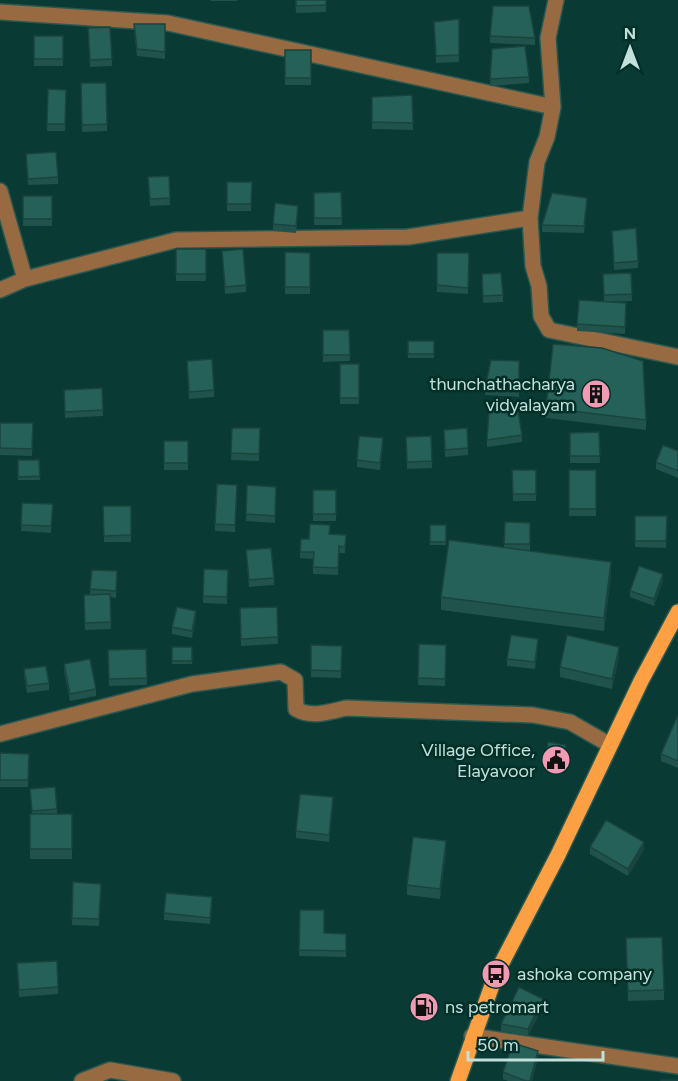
<svg xmlns="http://www.w3.org/2000/svg" width="678" height="1081" viewBox="0 0 678 1081" font-family="Figtree,sans-serif">
<style>
.lines{fill:none;stroke-linecap:round;stroke-linejoin:round}
.minor-casing{stroke:#2a5851;stroke-width:18}
.major-casing{stroke:#2a5851;stroke-width:18}
.minor{stroke:#986a42;stroke-width:15}
.major{stroke:#fd9f43;stroke-width:15}
.wall{fill:#20534c}
.shaded-wall{fill:#1a443e}
.building{fill:#256158;stroke:#1a443e;stroke-width:1.5}
.labels{text-anchor:middle;dominant-baseline:central;stroke-width:5;stroke-linejoin:round;paint-order:stroke}
.poi-label{font-size:18px;fill:#c3e0da;stroke:#003029;text-anchor:end}
</style>
<rect width="100%" height="100%" fill="#093a33"/>
<g class="lines">
<!-- minor casing -->
<g class="minor-casing">
<path id="minor" d="M556 0 548 38 553 107 547 137 537 162 530 218 533 266 539 286 541 316 549 330 678 357
M0 12 168 23 553 107
M0 191 25 279
M0 290 25 279 176 240 408 237 530 218
M0 734 192 684 281 672 295 680 296 709C310 718 331 712 346 708L533 715 570 722 610 745
M472 1036 678 1066
M82 1081 110 1070 173 1081"/>
</g>
<!-- major casing -->
<g class="major-casing">
<path id="major" d="M458 1081 496 974 558 855 641 681 678 612"/>
</g>
<!-- minor -->
<use href="#minor" class="minor"/>
<!-- major -->
<use href="#major" class="major"/>
</g>
<!-- wall -->
<path class="wall" d="M210 0H237V1H210Z
M295 0H326V12L296 13Z
M434 22 459 55V62L436 63Z
M134 24H165V59L137 56 134 31Z
M88 35 112 59V66L90 67Z
M34 36H63V66H34Z
M490 36 535 38V45L490 43Z
M492 49 529 77V83L490 86Z
M285 50H311V85H285Z
M81 83 107 124V131L82 132Z
M48 89 66 90 65 131H47Z
M412 95 413 130 372 129V97Z
M26 161 58 177V184L28 185Z
M169 176 170 205 150 206 148 184Z
M227 182H252L251 211H227Z
M341 192 342 225H314V193Z
M23 196H52V226H23Z
M587 204 584 233 542 232V225Z
M298 212 296 233 273 231V224Z
M612 231 638 261V268L614 270Z
M176 249H206V281H176Z
M222 251 246 285V292L225 294Z
M285 252 310 253V294H285Z
M437 253H469L468 294 437 292Z
M631 273 632 301 604 302 603 274Z
M482 274 503 295V302L483 303Z
M626 310 625 334 577 331V324Z
M323 330H349L350 361 323 362Z
M408 341H434V358H408Z
M519 361V397L485 395V388Z
M340 364H359V404H340Z
M187 368 214 390V397L189 399Z
M64 390 103 410V416L65 418Z
M546 408 646 420V430L546 418Z
M0 423H33L32 456 0 455Z
M232 428H260L259 461 231 460Z
M444 430 468 448V455L445 457Z
M599 432 600 463H570V433Z
M522 435V442L487 447V440Z
M431 436 432 468 407 469 406 437Z
M164 441H188V470H164Z
M383 445 380 470 357 467V460Z
M678 451V478L656 469V462Z
M18 460H39L40 480H18Z
M512 470H536V501H513Z
M569 470H596V516H569Z
M247 485 276 487 275 523 246 521Z
M313 490H336V521H313Z
M237 492 235 532 215 531V524Z
M22 503 53 504 51 533 21 531Z
M103 506 131 535V542H104Z
M635 516H667L666 548 635 547Z
M505 522 530 523V551L611 575 604 631 441 610V597L504 548Z
M430 525H446V545H430Z
M329 534 346 535 345 553H339L338 575 313 574V559L300 558V552L309 539Z
M246 550 274 578V585L249 587Z
M204 569 228 570 227 604 203 603Z
M92 570 117 578 116 598 110 597 111 629 85 630 84 595H90Z
M663 581 654 606 630 597V591Z
M277 607 278 644 241 646 240 608Z
M196 618 192 638 172 634V627Z
M419 644 446 645 445 686 418 685Z
M311 645 342 646 341 678 311 677Z
M538 646 535 669 507 666V659Z
M172 647H192V664H172Z
M146 649 147 685 109 686 108 650Z
M619 657 612 689 560 677V667Z
M64 664 96 689V696L70 701 64 671Z
M24 669 49 683V690L27 693 24 676Z
M678 718V768L661 761V754Z
M566 751 563 771 545 769V762Z
M0 753 29 754 28 787H0Z
M30 789 57 809V814H72V859H30V814H32Z
M333 804 329 842 296 838V831Z
M590 847 644 849 628 876 590 854Z
M446 851 440 899 407 895V885Z
M73 882 101 884 99 926 72 925Z
M212 904 210 924 164 920V913Z
M300 910 324 933 346 934V957L299 956Z
M626 938 664 990V1000L628 1001Z
M17 970 58 987V994L19 997Z
M543 1006 528 1036 501 1031V1024Z
M538 1058 532 1081H508L503 1079V1072Z"/>
<!-- shaded-wall -->
<path class="shaded-wall" d="M611 562V575L604 631V618Z
M663 574V581L654 606V599Z
M196 611V618L192 638V631Z
M538 639V646L535 669V662Z
M619 647V657L612 689V679Z
M333 797V804L329 842V835Z
M446 841V851L440 899V889Z
M644 842V849L628 876V869Z
M543 999V1006L528 1036V1029Z
M538 1051V1058L532 1081H530Z"/>
<!-- building -->
<path class="building" d="M296 0H326V5L296 6Z
M493 6H529L535 38 490 36Z
M459 19V55L436 56 434 22Z
M134 24H165V52L137 49Z
M110 27 112 59 90 60 88 28Z
M34 36H63V59H34Z
M525 46 529 77 490 79 492 49Z
M285 50H311V78H285Z
M81 83H106L107 124 82 125Z
M48 89 66 90 65 124H47Z
M412 95 413 123 372 122V97Z
M56 152 58 177 28 179 26 154Z
M169 176 170 198 150 199 148 177Z
M227 182H252L251 204H227Z
M341 192 342 218H314V193Z
M552 193 587 198 584 226 542 225Z
M23 196H52V219H23Z
M275 203 298 206 296 226 273 224Z
M636 228 638 261 614 263 612 231Z
M176 249H206V274H176Z
M243 249 246 285 225 287 222 251Z
M285 252 310 253V287H285Z
M437 253H469L468 288 437 285Z
M501 273 503 295 483 296 482 274Z
M631 273 632 294 604 295 603 274Z
M579 300 626 303 625 327 577 324Z
M323 330H349L350 355H323Z
M408 341H434V354H408Z
M553 344 602 348 643 361 646 420 546 408Z
M212 359 214 390 189 392 187 361Z
M491 360 519 361V390L485 388Z
M340 364H359V398H340Z
M102 388 103 410 65 412 64 390Z
M517 405 522 435 487 440 489 409Z
M0 423H33L32 449 0 448Z
M232 428H260L259 454 231 453Z
M467 428 468 448 445 450 444 430Z
M599 432 600 456H570V433Z
M359 436 383 438 380 463 357 460Z
M431 436 432 461 407 462 406 437Z
M164 441H188V463H164Z
M663 445 678 451V471L656 462Z
M18 460H39L40 476 18 477Z
M512 470H536V494H513Z
M569 470H596V509H569Z
M217 484 237 485 235 525 215 524Z
M247 485 276 487 275 516 246 514Z
M313 490H336V514H313Z
M22 503 53 504 51 526 21 525Z
M103 506H131V535L104 536Z
M635 516H667L666 541H635Z
M505 522 530 523V544H504Z
M310 524 330 525 329 534 346 535 345 547 339 546 338 568 313 567 314 552H300L301 539H309Z
M430 525H446V542H430Z
M449 540 611 562 604 618 441 597Z
M271 548 274 578 249 580 246 550Z
M639 566 663 574 654 599 630 591Z
M204 569 228 570 227 597 203 596Z
M92 570 117 571 116 591 90 589Z
M110 594 111 622 85 623 84 595Z
M177 607 196 611 192 631 172 627Z
M277 607 278 637 241 639 240 608Z
M511 635 538 639 535 662 507 659Z
M567 635 619 647 612 679 560 667Z
M419 644 446 645 445 679 418 678Z
M311 645 342 646 341 671 311 670Z
M172 647H192V661H172Z
M146 649 147 678 109 679 108 650Z
M90 659 96 689 70 694 64 664Z
M46 666 49 683 27 686 24 669Z
M677 717 678 718V761L661 754Z
M548 742 566 745 563 764 545 762Z
M0 753 29 754 28 780H0Z
M55 787 57 809 32 811 30 789Z
M300 794 333 797 329 835 296 831Z
M30 814H72V849H30Z
M606 820 644 842 628 869 590 847Z
M413 837 446 841 440 889 407 885Z
M73 882 101 884 99 919 72 918Z
M166 893 212 897 210 918 164 913Z
M300 910H324V933L346 934V951L299 950Z
M662 937 664 990 628 991 626 938Z
M57 961 58 987 19 990 17 963Z
M519 987 543 999 528 1029 501 1024Z
M513 1043 538 1051 530 1081H526L503 1072Z
M661 1080H678V1081H661Z"/>
<!-- icons -->
<defs>
<g id="building-disc" transform="scale(1.5)"><circle r="9.5" fill="#f19ab3" stroke="#003029"/><path d="M-4-6H4V6H1V3H-1V6H-4ZM-2.5-4.3h1.7v1.8h-1.7ZM.8-4.3h1.7v1.8H.8ZM-2.5-1h1.7V.8h-1.7ZM.8-1h1.7V.8H.8Z" fill="#111"/></g>
<g id="civic-disc" transform="scale(1.5)"><circle r="9.5" fill="#f19ab3" stroke="#003029"/><path d="M-.6-6.5H3V-4.5H.6V-3L4-1V1h2V6H-6V1h2V-1L-.6-3ZM-1.2 2.5V6h2.4V2.5Z" fill="#111"/></g>
<g id="bus-disc" transform="scale(1.5)"><circle r="9.5" fill="#f19ab3" stroke="#003029"/><path d="M-5-6H5V4H4V6H2V4H-2V6H-4V4H-5ZM-3.5-4V0h7V-4ZM-3.5 1.2v1.5H-2V1.2ZM2 1.2v1.5H3.5V1.2Z" fill="#111"/></g>
<g id="fuel-disc" transform="scale(1.5)"><circle r="9.5" fill="#f19ab3" stroke="#003029"/><path d="M-5.5-6h7V0h2V4h1.3V-2.5L3-4.5l.8-.8L6-3V5H2.5V1h-1V6h-7ZM-4.2-4.7v3.2H.2V-4.7Z" fill="#111"/></g>
</defs>
<g fill-rule="evenodd">
<use href="#building-disc" x="596" y="394"/>
<use href="#civic-disc" x="556" y="760"/>
<use href="#bus-disc" x="496" y="974"/>
<use href="#fuel-disc" x="424" y="1007"/>
</g>
<g class="labels">
<!-- poi labels -->
<g class="poi-label">
<text x="575" y="384">thunchathacharya<tspan x="575" dy="21">vidyalayam</tspan></text>
<text x="535" y="750">Village Office,<tspan x="535" dy="21">Elayavoor</tspan></text>
<text x="517" y="974" text-anchor="start">ashoka company</text>
<text x="445" y="1007" text-anchor="start">ns petromart</text>
</g>
</g>
<!-- north arrow -->
<g transform="translate(630 48)" stroke="#003029" stroke-width="4.5" paint-order="stroke">
<path d="M0-4.5L10 22L0 15L-10 22Z" fill="#c3e0da"/>
<text y="-9" font-size="16" font-weight="bold" text-anchor="middle" fill="#c3e0da">N</text>
</g>
<!-- scale -->
<path d="M468 1051v9h135v-9" fill="none" stroke="#c3e0da" stroke-width="3"/>
<text x="477" y="1051" font-size="18" fill="#c3e0da" stroke="#003029" stroke-width="4.5" paint-order="stroke">50 m</text>
</svg>
